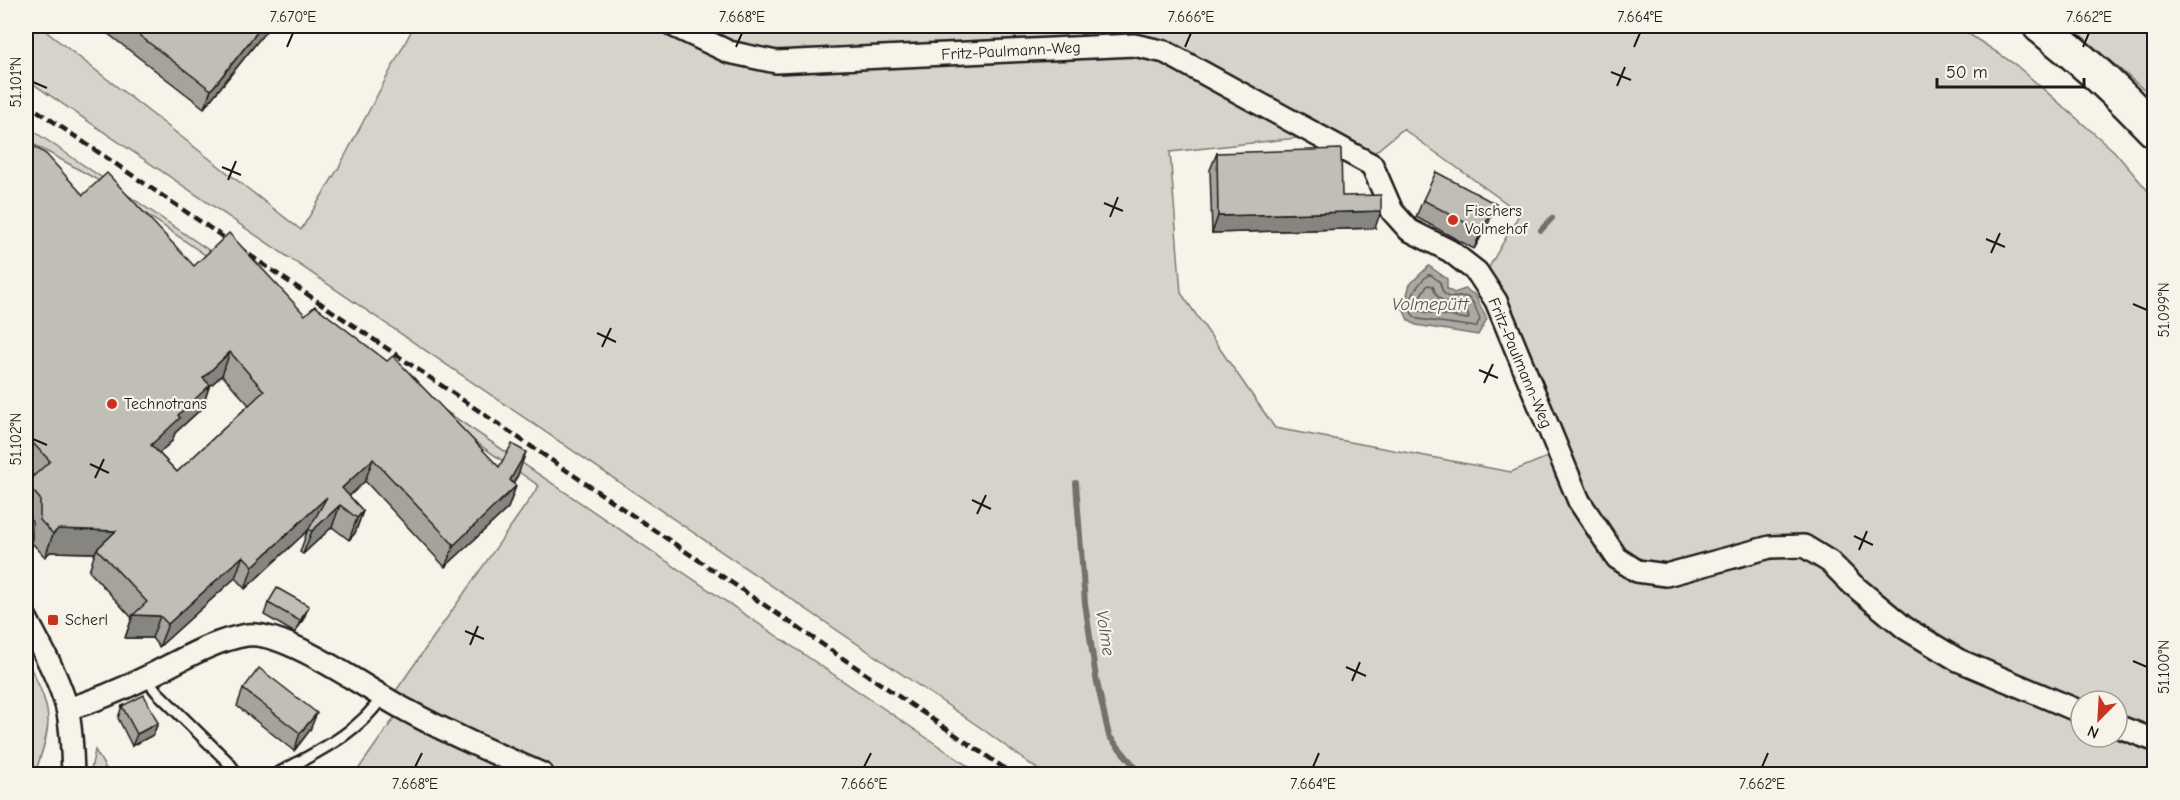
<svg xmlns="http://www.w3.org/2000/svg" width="2180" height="800" viewBox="0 0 2180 800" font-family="'Comic Neue',sans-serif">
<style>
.green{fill:#d7d3cb;stroke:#7a7874;stroke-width:1.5;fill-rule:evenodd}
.water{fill:#aca9a2;stroke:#72716c;stroke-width:1.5}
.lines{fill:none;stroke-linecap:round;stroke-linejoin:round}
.shore{stroke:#565452;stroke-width:1.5}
.stream{stroke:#72716c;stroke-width:6}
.lane-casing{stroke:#1c1c1c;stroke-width:15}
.street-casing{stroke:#1c1c1c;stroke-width:26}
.primary-casing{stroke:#1c1c1c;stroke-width:38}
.lane{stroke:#f7f3e8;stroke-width:10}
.street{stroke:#f7f3e8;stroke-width:21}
.primary{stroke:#f7f3e8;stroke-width:33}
.rail{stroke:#1c1c1c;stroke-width:4.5;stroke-dasharray:9 4.5;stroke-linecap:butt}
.wall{fill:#a5a39c;stroke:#1c1c1c;stroke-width:1.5;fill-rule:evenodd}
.shaded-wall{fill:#86857f;stroke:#1c1c1c;stroke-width:1.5}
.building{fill:#c0beb5;stroke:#1c1c1c;stroke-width:1.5;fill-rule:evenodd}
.ticks{fill:none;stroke:#1c1c1c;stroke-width:2}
.poi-dot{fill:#c8321e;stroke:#f7f3e8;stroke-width:2}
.labels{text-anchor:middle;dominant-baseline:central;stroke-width:4.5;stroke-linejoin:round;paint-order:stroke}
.street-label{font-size:16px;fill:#1c1c1c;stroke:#f7f3e8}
.poi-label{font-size:16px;fill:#1c1c1c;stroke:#f7f3e8;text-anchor:start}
.water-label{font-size:18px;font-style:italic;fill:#565452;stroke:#f7f3e8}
.neatline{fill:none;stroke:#1c1c1c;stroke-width:2}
.ticks-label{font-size:15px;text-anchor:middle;fill:#1c1c1c}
</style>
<rect width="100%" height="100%" fill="#f7f3e8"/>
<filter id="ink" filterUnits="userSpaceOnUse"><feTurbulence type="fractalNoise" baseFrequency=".0167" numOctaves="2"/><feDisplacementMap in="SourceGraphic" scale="12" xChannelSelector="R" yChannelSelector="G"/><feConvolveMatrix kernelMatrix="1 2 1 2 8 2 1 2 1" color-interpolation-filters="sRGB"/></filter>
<g filter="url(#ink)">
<!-- green -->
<path class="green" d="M26 26H39L301 230 338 169 414 26H655L702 48 737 59 799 51C753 51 723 42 681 26H1957L2016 65 2114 151 2154 198V774H1044L981 728 26 79ZM1403 129 1520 213 1480 283 1552 455 1511 472 1275 428 1181 293 1170 152 1324 135 1368 158ZM2081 701H2117V737H2081Z
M2069 26H2154V98Z
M26 126 952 755 979 774H564L489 742 393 695 539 486 94 178 26 140Z
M26 659C35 676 48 701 48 720 48 738 40 757 35 774H26Z
M397 714 520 774H355Z
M95 750 109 774H90Z"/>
<!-- water -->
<path class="water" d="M1429 266 1447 279V289L1454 293 1465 289 1475 295 1487 319 1478 335 1416 325 1408 320 1403 309 1410 284Z"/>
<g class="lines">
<!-- shore -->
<path class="shore" d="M1428 275H1431L1440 282C1445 310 1461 289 1471 300 1475 304 1477 313 1480 319L1476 327 1418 319C1399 308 1417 285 1428 275Z
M1428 285 1433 286C1437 303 1449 305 1465 305L1469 318 1467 319 1419 311C1415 302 1422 292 1428 285Z"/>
<!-- stream -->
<path class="stream" d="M1083 33 1086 26
M1541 230 1552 218
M1076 483 1085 603 1096 678 1109 736 1141 774"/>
<!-- lane casing -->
<g class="lane-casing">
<path id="lane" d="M146 678 157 692 228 762 237 774
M277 774C314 753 358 734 382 697"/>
</g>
<!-- street casing -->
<g class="street-casing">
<path id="street" d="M674 26 729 52 776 62 1134 45 1165 52 1372 165 1392 211 1409 230 1450 251 1477 272 1496 301 1579 501 1617 558 1637 571 1666 575 1770 547 1804 546 1830 562 1852 584 1905 628 1958 660 2081 712
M26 618C41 647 58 676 67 708 72 730 72 752 73 774
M67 709C95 701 121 690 147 677 180 661 211 641 247 635 286 630 369 691 406 710 450 734 496 754 542 774
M2117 726 2154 740"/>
</g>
<!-- primary casing -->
<g class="primary-casing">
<path id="primary" d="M2040 26C2081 58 2119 93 2154 130"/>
</g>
<!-- lane -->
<use href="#lane" class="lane"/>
<!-- street -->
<use href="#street" class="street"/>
<!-- primary -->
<use href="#primary" class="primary"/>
<!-- rail -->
<path class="rail" d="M26 103 1013 774"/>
</g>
<!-- wall -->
<path class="wall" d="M98 26H270L204 108Z
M26 141 83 195 194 266 305 315 499 467 518 475 513 483 516 486 508 508 445 567 365 481 349 496 363 511 355 533 349 540 332 527 303 554 300 552 308 529 245 589 235 578 159 647 152 638H125L132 618 89 571 95 553 50 552 45 557 32 543V522L26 514V484L34 476 26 468ZM222 375 249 405 177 472 159 453 172 441 175 433 202 408 209 387Z
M1217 153 1342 196 1375 228 1212 233 1210 170Z
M1423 200 1489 222 1474 249 1416 217Z
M268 603 304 618 295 633 264 615Z
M243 689 310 730 294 751 237 706Z
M122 706 158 723 153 735 132 746 118 718Z"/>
<!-- shaded-wall -->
<path class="shaded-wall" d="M262 26H270L204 108 211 90Z
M1496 204 1489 222 1474 249 1481 231Z
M1381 211 1375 228 1212 233 1218 216Z
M230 352 222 375 209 387 202 408 175 433 172 441 143 468 151 445 178 415 203 378Z
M526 452 518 475 506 496 516 486 508 508 445 567 454 545 510 480Z
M373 459 365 481 334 511 342 488Z
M327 497 319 520 245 589 253 566Z
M340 505 332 527 303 554 312 531Z
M363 511 355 533 349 540 357 518Z
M58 529 116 531 97 549 95 553 50 552 45 557 53 534Z
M243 556 235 578 159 647 168 624Z
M309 606 304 618 295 633 300 621Z
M133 615 160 616 152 638H125Z
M317 713 310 730 294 751 300 733Z
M158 723 153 735 132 746 137 734Z"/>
<!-- building -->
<path class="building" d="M127 26H262L211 90Z
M26 141 46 154 83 195 107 173 194 266 229 233 305 315 315 306 387 361 393 356 499 467 512 444 526 452 510 480 516 486 454 545 373 459 342 488 363 511 357 518 340 505 312 531 309 529 327 497 253 566 243 556 168 624 160 616 133 615 147 602 97 549 116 531 58 529 53 534 40 520V499L26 483 50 461 26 436ZM230 352 264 391 177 472 151 445 180 418 178 415 210 385 203 378Z
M1341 149 1342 196 1381 195V211L1218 216 1217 153Z
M1436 172 1496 204 1481 231 1423 200Z
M277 588 309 606 300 621 268 603Z
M259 668 317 713 300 733 243 689Z
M144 695 158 723 137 734 122 706Z
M291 771 310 773V774H290Z"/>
</g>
<!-- ticks -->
<path class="ticks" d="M287 47 293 33M736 47 742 33M1185 47 1191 33M1634 47 1640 33M2083 47 2089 33M1611 72 1631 80M33 82 47 88M1617 86 1625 67M222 167 241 175M228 180 236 161M1104 203 1123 211M1110 217 1118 197M1986 239 2005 247M1991 253 2000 233M2133 304 2147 310M597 333 616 342M602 347 611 328M1479 370 1498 378M1484 383 1493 364M33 439 47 445M90 464 109 473M95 478 104 459M972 500 991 509M977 514 986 495M1854 536 1873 545M1859 550 1867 531M465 631 484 639M470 645 478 626M2133 661 2147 667M1346 667 1366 676M1352 681 1360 662M415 767 422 753M864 767 871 753M1313 767 1319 753M1762 767 1768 753"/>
<!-- markers -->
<g class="poi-dot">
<circle cx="1453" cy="220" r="6"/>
<circle cx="112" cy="404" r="6"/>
<rect x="47" y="614" width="12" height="12" rx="3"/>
</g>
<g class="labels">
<!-- street labels -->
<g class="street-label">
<text transform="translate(1011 51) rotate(-3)">Fritz-Paulmann-Weg</text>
<text transform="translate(1520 363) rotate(67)">Fritz-Paulmann-Weg</text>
</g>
<!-- poi labels -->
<g class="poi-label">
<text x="1465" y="211">Fischers<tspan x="1465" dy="18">Volmehof</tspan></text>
<text x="124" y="404">Technotrans</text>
<text x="65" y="620">Scherl</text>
</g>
<!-- water labels -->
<g class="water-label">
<text x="1430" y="304">Volmepütt</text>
<text transform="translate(1105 633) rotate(81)">Volme</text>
</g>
</g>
<!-- margin -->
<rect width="2180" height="800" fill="none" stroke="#f7f3e8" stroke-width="66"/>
<!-- north arrow -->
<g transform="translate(2099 719) rotate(204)"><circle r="28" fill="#f7f3e8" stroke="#9f9d96" stroke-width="1.5"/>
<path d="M0-4.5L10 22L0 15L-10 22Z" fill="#c8321e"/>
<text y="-9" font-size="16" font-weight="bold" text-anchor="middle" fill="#1c1c1c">N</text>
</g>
<!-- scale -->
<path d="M1937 78v9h147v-9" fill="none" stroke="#1c1c1c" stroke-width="3"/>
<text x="1946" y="78" font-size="18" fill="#1c1c1c" stroke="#f7f3e8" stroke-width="4.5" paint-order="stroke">50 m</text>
<rect x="33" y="33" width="2114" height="734" class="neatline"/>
<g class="ticks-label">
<text x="293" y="22">7.670°E</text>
<text x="742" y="22">7.668°E</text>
<text x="1191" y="22">7.666°E</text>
<text x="1640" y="22">7.664°E</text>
<text x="2089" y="22">7.662°E</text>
<text transform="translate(16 82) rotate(-90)" y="5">51.101°N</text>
<text transform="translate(2164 310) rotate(-90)" y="5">51.099°N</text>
<text transform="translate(16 439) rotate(-90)" y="5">51.102°N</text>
<text transform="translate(2164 667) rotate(-90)" y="5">51.100°N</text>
<text x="415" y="789">7.668°E</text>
<text x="864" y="789">7.666°E</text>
<text x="1313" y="789">7.664°E</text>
<text x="1762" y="789">7.662°E</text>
</g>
</svg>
